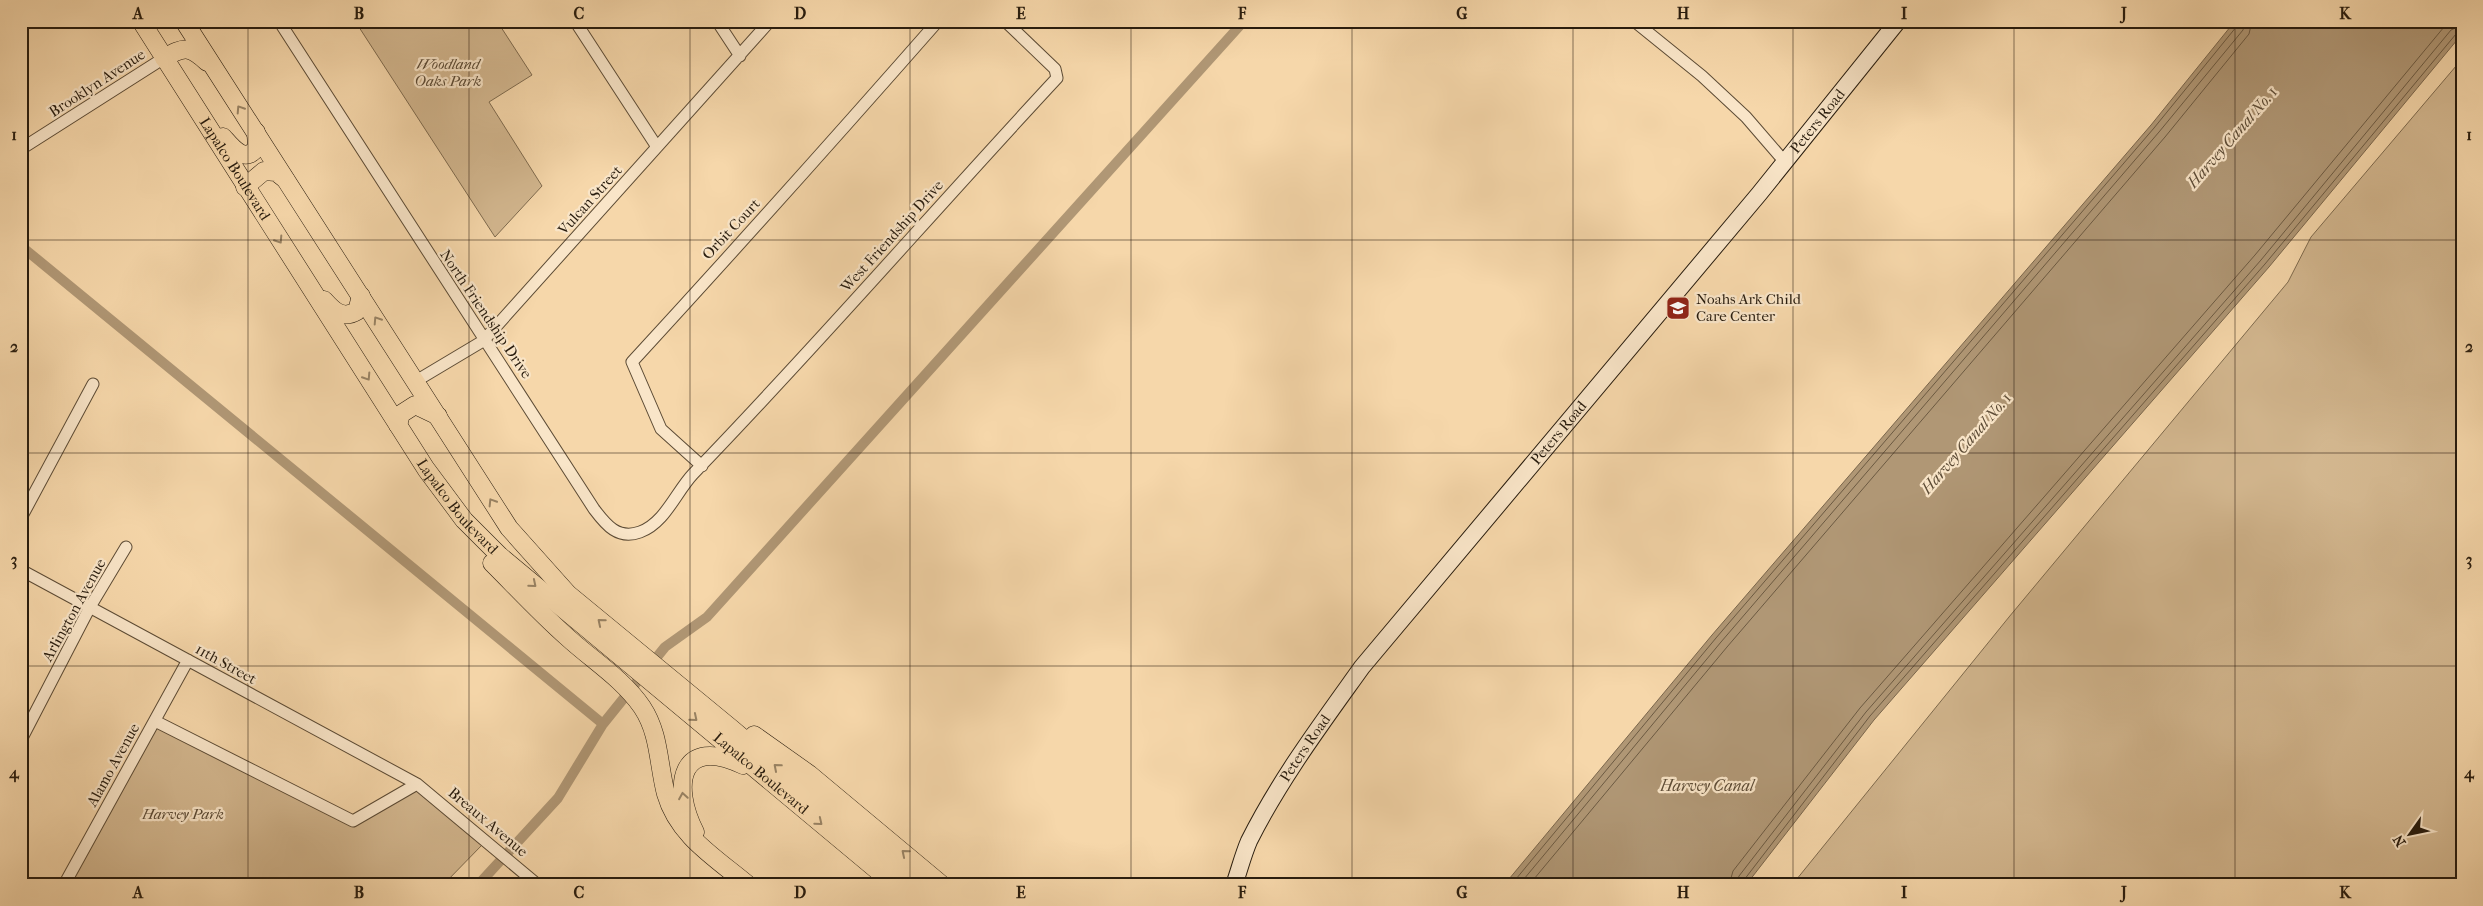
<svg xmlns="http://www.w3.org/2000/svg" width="2483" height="906" viewBox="0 0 2483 906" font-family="'IM FELL French Canon',serif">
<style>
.green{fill:#d3b78f;stroke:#7e6a4e}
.water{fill:#b09775;stroke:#7a664c}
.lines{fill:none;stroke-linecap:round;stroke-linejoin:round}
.shore{stroke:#6c5a42;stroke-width:1}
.canal{stroke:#b09775;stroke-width:10}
.street-casing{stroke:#5c4b35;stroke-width:13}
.secondary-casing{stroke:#281c0e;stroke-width:18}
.primary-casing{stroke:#281c0e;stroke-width:19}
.street{stroke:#f9e5c8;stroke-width:11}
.secondary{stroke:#f9e5c8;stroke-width:16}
.primary{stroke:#f6d7aa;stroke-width:18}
.oneway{stroke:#998364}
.grid{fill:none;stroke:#281c0e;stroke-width:1;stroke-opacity:0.55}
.labels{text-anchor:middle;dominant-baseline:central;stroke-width:4.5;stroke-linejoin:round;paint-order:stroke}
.park-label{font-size:15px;font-style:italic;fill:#5b4a35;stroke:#f9e5c8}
.street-label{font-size:15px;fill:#281c0e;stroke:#f9e5c8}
.poi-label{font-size:15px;fill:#281c0e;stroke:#f9e5c8;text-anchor:start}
.water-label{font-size:16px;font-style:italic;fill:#5e4d37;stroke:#f9e5c8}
.neatline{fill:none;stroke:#281c0e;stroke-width:2}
.grid-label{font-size:16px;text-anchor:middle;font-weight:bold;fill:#281c0e}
</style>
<rect width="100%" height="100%" fill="#f6d7aa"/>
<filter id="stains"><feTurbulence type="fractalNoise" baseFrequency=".004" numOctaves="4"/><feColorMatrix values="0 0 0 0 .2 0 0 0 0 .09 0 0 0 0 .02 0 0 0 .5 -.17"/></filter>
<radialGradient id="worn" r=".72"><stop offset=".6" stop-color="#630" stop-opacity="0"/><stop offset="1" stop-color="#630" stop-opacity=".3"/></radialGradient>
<!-- green -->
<path class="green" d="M355 21H497L532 75 489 102 542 186 495 237Z
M2462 59V885H1792L2009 617 2288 282 2311 237Z
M155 721 353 821 417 784 482 845 443 885H64Z"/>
<!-- water -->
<path class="water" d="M2235 21H2462V34L2269 267 1874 720 1746 885H1504L1712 635 2151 125Z"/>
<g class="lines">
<!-- shore -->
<path class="shore" d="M1511 885 1716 638 2154 128 2237 26 2239 21
M1519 885 1721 642 2159 132 2243 30 2245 21
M1529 885 1727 647 2165 137 2249 34 2252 21
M1729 885 1733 871 1860 708 2255 255 2449 21
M1736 885 1739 876 1866 712 2261 260 2451 30 2462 25
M1743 885 1744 880 1870 716 2265 264 2456 34 2462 32"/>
<!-- canal -->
<path class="canal" d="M21 246 603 724
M478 885 558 798 603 724 665 647 707 617 1244 21"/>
<!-- street casing -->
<g class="street-casing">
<path id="street" d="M279 21 594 509C606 525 618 540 640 532 665 523 676 492 693 474 818 345 935 209 1057 78L1055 69 1005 21
M575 21 657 147
M717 21 740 56
M1634 21 1702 76 1746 117 1784 161
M21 149 164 58
M416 381 483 341 770 21
M702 466 661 429 632 362C735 250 837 136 938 21
M21 518 93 384
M21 570 417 784 538 885
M155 721 353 821 417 784
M21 740 90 607 126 547
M64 885 188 660"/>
</g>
<!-- secondary casing -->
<g class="secondary-casing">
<g id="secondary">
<path id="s1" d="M1234 885C1239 871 1243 855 1249 841 1280 779 1322 723 1362 667L1759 194 1898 21"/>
</g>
</g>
<!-- primary casing -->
<g class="primary-casing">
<g id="primary">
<path id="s2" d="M141 21 426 469 464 520 500 556 895 885"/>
<path d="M184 21 509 528 568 594 732 729 915 885"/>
<path d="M164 58C184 46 190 46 207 62"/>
<path d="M223 137C232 147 245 165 257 147L256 132"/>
<path d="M245 187 264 171 276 172 285 179"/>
<path d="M324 300C333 310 342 320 357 311L361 296"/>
<path d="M398 425 401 414 415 405 438 416"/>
<path d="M492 563C517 588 541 614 567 637 592 660 623 679 642 707 660 734 658 764 666 794 678 836 716 858 748 885"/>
<path d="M754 735 809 774 942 885"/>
<path d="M695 832C671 785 680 735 743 765"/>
</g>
</g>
<!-- street -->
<use href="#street" class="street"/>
<!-- secondary -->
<use href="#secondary" class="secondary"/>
<!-- primary -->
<use href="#primary" class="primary"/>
</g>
<!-- one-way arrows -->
<defs><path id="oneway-chevron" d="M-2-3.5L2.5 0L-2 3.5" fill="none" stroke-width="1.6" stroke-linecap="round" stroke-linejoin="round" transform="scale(1.25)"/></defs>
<g class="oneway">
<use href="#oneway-chevron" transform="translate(240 109) rotate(-123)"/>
<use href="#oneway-chevron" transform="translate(279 240) rotate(57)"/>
<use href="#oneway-chevron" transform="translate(377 320) rotate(-123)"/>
<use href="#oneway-chevron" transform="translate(367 377) rotate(57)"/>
<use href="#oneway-chevron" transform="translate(492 502) rotate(-122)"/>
<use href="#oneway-chevron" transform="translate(533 584) rotate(40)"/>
<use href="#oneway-chevron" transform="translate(601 622) rotate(-140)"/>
<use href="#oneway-chevron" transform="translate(694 718) rotate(40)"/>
<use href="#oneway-chevron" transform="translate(777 767) rotate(-139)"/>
<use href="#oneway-chevron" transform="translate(683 796) rotate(-99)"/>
<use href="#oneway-chevron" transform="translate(819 822) rotate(39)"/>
<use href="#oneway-chevron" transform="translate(905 853) rotate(-140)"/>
</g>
<!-- grid -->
<path class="grid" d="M248 21V885M469 21V885M690 21V885M910 21V885M1131 21V885M1352 21V885M1573 21V885M1793 21V885M2014 21V885M2235 21V885M21 240H2462M21 453H2462M21 666H2462"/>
<!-- icons -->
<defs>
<g id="school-square" transform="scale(1.25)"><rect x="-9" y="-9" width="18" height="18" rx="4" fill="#8f2418" stroke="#f9e5c8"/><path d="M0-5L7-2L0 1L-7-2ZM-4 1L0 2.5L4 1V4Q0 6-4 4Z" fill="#fff"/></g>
</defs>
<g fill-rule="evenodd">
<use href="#school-square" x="1678" y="308"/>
</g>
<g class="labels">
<!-- park labels -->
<g class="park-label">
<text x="448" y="64">Woodland<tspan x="448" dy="17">Oaks Park</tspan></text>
<text x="183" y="814">Harvey Park</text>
</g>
<!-- street labels -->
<g class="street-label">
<text transform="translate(97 83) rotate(-33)">Brooklyn Avenue</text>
<text stroke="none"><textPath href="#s1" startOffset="965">Peters Road</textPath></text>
<text stroke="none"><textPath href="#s2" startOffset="175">Lapalco Boulevard</textPath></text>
<text transform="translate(590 200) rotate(-48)">Vulcan Street</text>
<text transform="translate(731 229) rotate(-47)">Orbit Court</text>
<text transform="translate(892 236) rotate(-48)">West Friendship Drive</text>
<text transform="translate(486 314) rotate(56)">North Friendship Drive</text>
<text stroke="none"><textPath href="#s1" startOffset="560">Peters Road</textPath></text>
<text stroke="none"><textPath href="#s2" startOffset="580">Lapalco Boulevard</textPath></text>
<text transform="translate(74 610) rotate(-61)">Arlington Avenue</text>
<text transform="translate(226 664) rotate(29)">11th Street</text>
<text stroke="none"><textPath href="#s1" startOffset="155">Peters Road</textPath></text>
<text transform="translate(113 765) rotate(-61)">Alamo Avenue</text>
<text stroke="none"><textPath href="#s2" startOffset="985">Lapalco Boulevard</textPath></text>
<text transform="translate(488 822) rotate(40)">Breaux Avenue</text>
</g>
<!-- poi labels -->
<g class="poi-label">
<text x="1696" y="299">Noahs Ark Child<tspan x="1696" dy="17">Care Center</tspan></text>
</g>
<!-- water labels -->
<g class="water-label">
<text transform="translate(2232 137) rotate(-49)">Harvey Canal No. 1</text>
<text transform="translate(1966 443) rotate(-49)">Harvey Canal No. 1</text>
<text x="1707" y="785">Harvey Canal</text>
</g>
</g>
<!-- margin -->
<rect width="2483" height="906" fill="none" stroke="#f6d7aa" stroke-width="55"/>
<!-- north arrow -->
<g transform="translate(2410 834) rotate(237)" stroke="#f9e5c8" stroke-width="4" paint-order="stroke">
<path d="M0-4L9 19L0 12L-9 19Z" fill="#281c0e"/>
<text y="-8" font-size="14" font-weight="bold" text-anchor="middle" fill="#281c0e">N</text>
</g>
<rect x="28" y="28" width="2428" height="850" class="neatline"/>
<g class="grid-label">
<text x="138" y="19">A</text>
<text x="359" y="19">B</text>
<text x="579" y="19">C</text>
<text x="800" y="19">D</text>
<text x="1021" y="19">E</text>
<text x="1242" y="19">F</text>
<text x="1462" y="19">G</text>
<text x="1683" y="19">H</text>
<text x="1904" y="19">I</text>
<text x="2124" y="19">J</text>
<text x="2345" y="19">K</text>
<text x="14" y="140">1</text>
<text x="2469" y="140">1</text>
<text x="14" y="352">2</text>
<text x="2469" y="352">2</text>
<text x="14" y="565">3</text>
<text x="2469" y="565">3</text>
<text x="14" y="778">4</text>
<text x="2469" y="778">4</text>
<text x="138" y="898">A</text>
<text x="359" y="898">B</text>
<text x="579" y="898">C</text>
<text x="800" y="898">D</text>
<text x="1021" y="898">E</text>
<text x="1242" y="898">F</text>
<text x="1462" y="898">G</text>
<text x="1683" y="898">H</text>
<text x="1904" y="898">I</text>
<text x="2124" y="898">J</text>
<text x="2345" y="898">K</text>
</g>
<rect width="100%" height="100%" filter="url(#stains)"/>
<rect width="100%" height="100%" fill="url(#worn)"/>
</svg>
